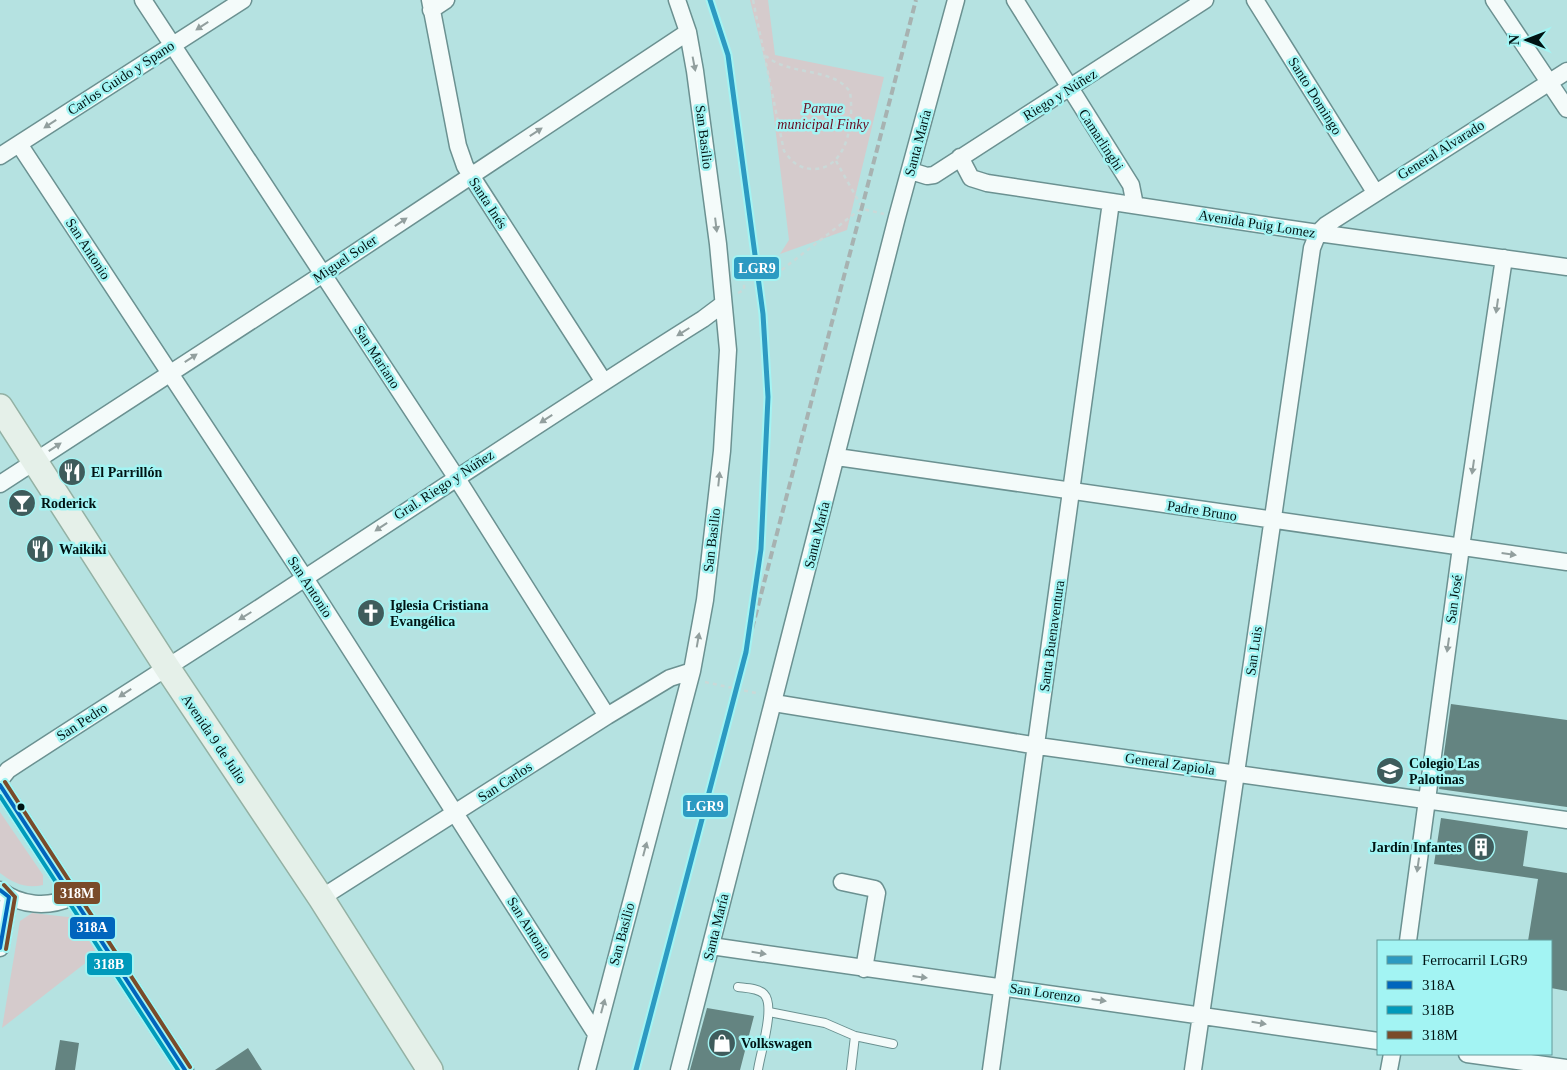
<svg xmlns="http://www.w3.org/2000/svg" width="1567" height="1070" viewBox="0 0 1567 1070" font-family="'Times New Roman',serif">
<style>
.park{fill:#d5cbcc}
.building{fill:#648481}
.lines{fill:none;stroke-linecap:round;stroke-linejoin:round}
.lane-casing{stroke:#6b9191;stroke-width:10}
.street-casing{stroke:#6b9191;stroke-width:19}
.primary-casing{stroke:#93b1a4;stroke-width:28}
.path{stroke:#cad9d8;stroke-width:2.5;stroke-dasharray:4 4;stroke-linecap:butt}
.lane{stroke:#f4fbfa;stroke-width:8}
.street{stroke:#f4fbfa;stroke-width:16}
.primary{stroke:#e5f0e9;stroke-width:25}
.rail{stroke:#a7b2b1;stroke-width:4;stroke-dasharray:8 4;stroke-linecap:butt}
.bus-1-casing{stroke:#a3f4f3;stroke-width:8}
.bus-2-casing{stroke:#a3f4f3;stroke-width:8}
.bus-3-casing{stroke:#a3f4f3;stroke-width:8}
.bus-1{stroke:#0065bd;stroke-width:4}
.bus-2{stroke:#009abb;stroke-width:4}
.bus-3{stroke:#7a4b2a;stroke-width:4}
.rail-1-casing{stroke:#a3f4f3;stroke-width:9}
.rail-1{stroke:#2c9ac2;stroke-width:5}
.oneway{fill:#929f9e}
.bus-dot{fill:#001414;stroke:#a3f4f3;stroke-width:2}
.labels{text-anchor:middle;dominant-baseline:central;stroke-width:5;stroke-linejoin:round;paint-order:stroke}
.street-label{font-size:14px;fill:#001414;stroke:#a3f4f3}
.park-label{font-size:14px;font-style:italic;fill:#690c21;stroke:#a3f4f3}
.poi-label{font-size:14px;font-weight:bold;fill:#001414;stroke:#a3f4f3;text-anchor:start}
.line-badge{stroke:#a3f4f3;stroke-width:2}
.badge-label{font-size:14px;text-anchor:middle;font-weight:bold;fill:#fff}
</style>
<rect width="100%" height="100%" fill="#b5e2e1"/>
<!-- park -->
<path class="park" d="M750 0H768L775 55 884 77 847 230 780 254 789 240 769 77Z
M0 812 43 875V885C26 889 13 883 0 873Z
M32 913 77 918 97 954 2 1028 20 921Z"/>
<!-- building -->
<path class="building" d="M1451 704 1567 720V807L1439 789Z
M1441 818 1528 831 1523 866 1567 873V991L1551 988V941H1528L1538 879 1434 864Z
M707 1008 754 1016 740 1070H690Z
M60 1040 79 1043 75 1070H55Z
M248 1048 262 1070H215Z"/>
<g class="lines">
<!-- lane casing -->
<g class="lane-casing">
<path id="lane" d="M738 987C746 988 758 988 764 994 776 1006 760 1054 758 1070
M769 1012 825 1023 855 1036 893 1044
M851 1070 855 1036"/>
</g>
<!-- street casing -->
<g class="street-casing">
<path id="street" d="M143 0 456 477 607 716
M430 0 458 146 465 166 604 382
M1015 0 1131 185 1135 205
M1255 0 1375 192
M1494 0 1567 109
M431 10 446 0
M19 144 310 586 596 1034
M0 156 243 0
M960 157 971 178 987 183 1318 233 1567 267
M911 171 927 176 934 175 1205 0
M837 457 1567 562
M0 484 323 274 688 32
M774 703 1038 746 1567 820
M0 780 8 770C107 705 207 643 305 578 438 491 569 403 703 319L723 304
M0 785 185 1070
M842 882 875 889 877 893 864 969
M0 890C20 906 48 908 72 897
M321 898 607 716 670 678 692 671
M1408 941 1461 547 1504 258
M711 946 1378 1041
M0 948 9 897
M1467 1054 1567 1068
M587 1070 692 671 705 600 722 451 728 350 718 244 695 71 688 32 677 0
M679 1070 897 217 956 0
M991 1070 1111 202
M1193 1070 1312 248 1318 233 1326 225 1567 71
M1389 1070 1392 1054"/>
</g>
<!-- primary casing -->
<g class="primary-casing">
<path id="primary" d="M0 407 166 666 321 898 430 1070"/>
</g>
<!-- path -->
<path class="path" d="M753 0 784 151C792 162 798 168 812 169 849 170 854 118 850 92 834 67 789 76 766 56
M836 161 863 209
M738 293 744 290V280L779 272 858 211 863 209 884 214
M705 682 760 694"/>
<!-- lane -->
<use href="#lane" class="lane"/>
<!-- street -->
<use href="#street" class="street"/>
<!-- primary -->
<use href="#primary" class="primary"/>
<!-- rail -->
<path class="rail" d="M746 652 916 0"/>
<!-- bus-1 casing -->
<g class="bus-1-casing">
<path id="bus-1" d="M0 785 185 1070
M0 890 9 897 0 948"/>
</g>
<!-- bus-2 casing -->
<g class="bus-2-casing">
<path id="bus-2" d="M0 796 178 1070"/>
</g>
<!-- bus-3 casing -->
<g class="bus-3-casing">
<path id="bus-3" d="M5 782 190 1067
M4 885 15 897 6 949"/>
</g>
<!-- bus-1 -->
<use href="#bus-1" class="bus-1"/>
<!-- bus-2 -->
<use href="#bus-2" class="bus-2"/>
<!-- bus-3 -->
<use href="#bus-3" class="bus-3"/>
<!-- rail-1 casing -->
<g class="rail-1-casing">
<path id="rail-1" d="M636 1070 746 652 761 549 768 397 763 314 728 55 710 0"/>
</g>
<!-- rail-1 -->
<use href="#rail-1" class="rail-1"/>
</g>
<!-- one-way arrows -->
<defs><path id="oneway-solid" d="M-6-.8H1V-3.2L6.5 0L1 3.2V.8H-6Z" transform="scale(1.25)"/></defs>
<g class="oneway">
<use href="#oneway-solid" transform="translate(202 26) rotate(147)"/>
<use href="#oneway-solid" transform="translate(694 64) rotate(79)"/>
<use href="#oneway-solid" transform="translate(50 124) rotate(147)"/>
<use href="#oneway-solid" transform="translate(536 132) rotate(-33)"/>
<use href="#oneway-solid" transform="translate(401 222) rotate(-34)"/>
<use href="#oneway-solid" transform="translate(716 225) rotate(83)"/>
<use href="#oneway-solid" transform="translate(1497 306) rotate(98)"/>
<use href="#oneway-solid" transform="translate(683 332) rotate(148)"/>
<use href="#oneway-solid" transform="translate(191 358) rotate(-33)"/>
<use href="#oneway-solid" transform="translate(546 419) rotate(147)"/>
<use href="#oneway-solid" transform="translate(55 447) rotate(-33)"/>
<use href="#oneway-solid" transform="translate(1473 467) rotate(98)"/>
<use href="#oneway-solid" transform="translate(719 479) rotate(-84)"/>
<use href="#oneway-solid" transform="translate(381 527) rotate(146)"/>
<use href="#oneway-solid" transform="translate(1509 554) rotate(8)"/>
<use href="#oneway-solid" transform="translate(245 616) rotate(148)"/>
<use href="#oneway-solid" transform="translate(698 640) rotate(-80)"/>
<use href="#oneway-solid" transform="translate(1448 645) rotate(98)"/>
<use href="#oneway-solid" transform="translate(125 693) rotate(147)"/>
<use href="#oneway-solid" transform="translate(645 849) rotate(-75)"/>
<use href="#oneway-solid" transform="translate(1418 865) rotate(98)"/>
<use href="#oneway-solid" transform="translate(759 953) rotate(9)"/>
<use href="#oneway-solid" transform="translate(920 977) rotate(7)"/>
<use href="#oneway-solid" transform="translate(1099 1000) rotate(8)"/>
<use href="#oneway-solid" transform="translate(603 1006) rotate(-75)"/>
<use href="#oneway-solid" transform="translate(1259 1023) rotate(9)"/>
</g>
<!-- icons -->
<defs>
<g id="restaurant-disc" transform="scale(1.4375)"><circle r="9.5" fill="#3f5c5c" stroke="#a3f4f3"/><path d="M-5-6h1v4h1v-4h1v4h1v-4h1v5L-1.5 .5V6h-2V.5L-5-1ZM5-6V6H3V1.5H1.5Q1.5-4 5-6Z" fill="#fff"/></g>
<g id="bar-disc" transform="scale(1.4375)"><circle r="9.5" fill="#3f5c5c" stroke="#a3f4f3"/><path d="M-6-5H6L.8 .8V4.5H3.5V6h-7V4.5H-.8V.8Z" fill="#fff"/></g>
<g id="church-disc" transform="scale(1.4375)"><circle r="9.5" fill="#3f5c5c" stroke="#a3f4f3"/><path d="M-1.2-6h2.4v3.5h3.3v2.4h-3.3V6h-2.4V-.1h-3.3v-2.4h3.3Z" fill="#fff"/></g>
<g id="school-disc" transform="scale(1.4375)"><circle r="9.5" fill="#3f5c5c" stroke="#a3f4f3"/><path d="M0-5L7-2L0 1L-7-2ZM-4 1L0 2.5L4 1V4Q0 6-4 4Z" fill="#fff"/></g>
<g id="building-disc" transform="scale(1.4375)"><circle r="9.5" fill="#3f5c5c" stroke="#a3f4f3"/><path d="M-4-6H4V6H1V3H-1V6H-4ZM-2.5-4.3h1.7v1.8h-1.7ZM.8-4.3h1.7v1.8H.8ZM-2.5-1h1.7V.8h-1.7ZM.8-1h1.7V.8H.8Z" fill="#fff"/></g>
<g id="shop-disc" transform="scale(1.4375)"><circle r="9.5" fill="#3f5c5c" stroke="#a3f4f3"/><path d="M-5-2.5h2.3a2.7 3.5 0 0 1 5.4 0H5L5.5 6h-11ZM-1.5-2.5h3a1.5 2.3 0 0 0-3 0Z" fill="#fff"/></g>
</defs>
<g fill-rule="evenodd">
<use href="#restaurant-disc" x="72" y="472"/>
<use href="#bar-disc" x="22" y="503"/>
<use href="#restaurant-disc" x="40" y="549"/>
<use href="#church-disc" x="371" y="613"/>
<use href="#school-disc" x="1390" y="771"/>
<use href="#building-disc" x="1481" y="847"/>
<use href="#shop-disc" x="722" y="1043"/>
</g>
<!-- markers -->
<circle class="bus-dot" cx="21" cy="807" r="4.5"/>
<g class="labels">
<!-- street labels -->
<g class="street-label">
<text transform="translate(121 78) rotate(-33)">Carlos Guido y Spano</text>
<text transform="translate(1060 95) rotate(-32)">Riego y Núñez</text>
<text transform="translate(1315 96) rotate(58)">Santo Domingo</text>
<text transform="translate(704 137) rotate(83)">San Basilio</text>
<text transform="translate(1101 140) rotate(57)">Camarlinghi</text>
<text transform="translate(918 143) rotate(-75)">Santa María</text>
<text transform="translate(1441 150) rotate(-32)">General Alvarado</text>
<text transform="translate(488 203) rotate(57)">Santa Inés</text>
<text transform="translate(1257 224) rotate(9)">Avenida Puig Lomez</text>
<text transform="translate(88 249) rotate(57)">San Antonio</text>
<text transform="translate(345 259) rotate(-34)">Miguel Soler</text>
<text transform="translate(377 357) rotate(57)">San Mariano</text>
<text transform="translate(444 485) rotate(-33)">Gral. Riego y Núñez</text>
<text transform="translate(1202 511) rotate(9)">Padre Bruno</text>
<text transform="translate(817 535) rotate(-76)">Santa María</text>
<text transform="translate(712 540) rotate(-83)">San Basilio</text>
<text transform="translate(310 587) rotate(57)">San Antonio</text>
<text transform="translate(1454 599) rotate(-82)">San José</text>
<text transform="translate(1052 636) rotate(-82)">Santa Buenaventura</text>
<text transform="translate(1254 651) rotate(-82)">San Luis</text>
<text transform="translate(82 722) rotate(-33)">San Pedro</text>
<text transform="translate(214 739) rotate(56)">Avenida 9 de Julio</text>
<text transform="translate(1170 764) rotate(8)">General Zapiola</text>
<text transform="translate(505 782) rotate(-33)">San Carlos</text>
<text transform="translate(716 927) rotate(-76)">Santa María</text>
<text transform="translate(529 928) rotate(58)">San Antonio</text>
<text transform="translate(622 934) rotate(-75)">San Basilio</text>
<text transform="translate(1045 993) rotate(8)">San Lorenzo</text>
</g>
<!-- park labels -->
<g class="park-label">
<text x="823" y="108">Parque<tspan x="823" dy="16">municipal Finky</tspan></text>
</g>
<!-- poi labels -->
<g class="poi-label">
<text x="91" y="472">El Parrillón</text>
<text x="41" y="503">Roderick</text>
<text x="59" y="549">Waikiki</text>
<text x="390" y="605">Iglesia Cristiana<tspan x="390" dy="16">Evangélica</tspan></text>
<text x="1409" y="763">Colegio Las<tspan x="1409" dy="16">Palotinas</tspan></text>
<text x="1462" y="847" text-anchor="end">Jardín Infantes</text>
<text x="741" y="1043">Volkswagen</text>
</g>
</g>
<g class="line-badge">
<rect x="733" y="256" width="47" height="24" rx="5" fill="#2c9ac2"/>
<rect x="682" y="794" width="47" height="24" rx="5" fill="#2c9ac2"/>
<rect x="53" y="881" width="48" height="24" rx="5" fill="#7a4b2a"/>
<rect x="69" y="916" width="47" height="24" rx="5" fill="#0065bd"/>
<rect x="86" y="952" width="47" height="24" rx="5" fill="#009abb"/>
</g>
<g class="badge-label">
<text x="757" y="273">LGR9</text>
<text x="705" y="811">LGR9</text>
<text x="77" y="898">318M</text>
<text x="92" y="932">318A</text>
<text x="109" y="969">318B</text>
</g>
<!-- legend -->
<rect x="1377" y="940" width="175" height="115" fill="#a3f4f3" stroke="#629a9a"/>
<rect x="1387" y="956" width="25" height="8" fill="#2c9ac2" stroke="#629a9a"/>
<text x="1422" y="965" font-size="15" fill="#001414">Ferrocarril LGR9</text>
<rect x="1387" y="981" width="25" height="8" fill="#0065bd" stroke="#629a9a"/>
<text x="1422" y="990" font-size="15" fill="#001414">318A</text>
<rect x="1387" y="1006" width="25" height="8" fill="#009abb" stroke="#629a9a"/>
<text x="1422" y="1015" font-size="15" fill="#001414">318B</text>
<rect x="1387" y="1031" width="25" height="8" fill="#7a4b2a" stroke="#629a9a"/>
<text x="1422" y="1040" font-size="15" fill="#001414">318M</text>
<!-- north arrow -->
<g transform="translate(1527 40) rotate(270)" stroke="#a3f4f3" stroke-width="4" paint-order="stroke">
<path d="M0-4L9 19L0 12L-9 19Z" fill="#001414"/>
<text y="-8" font-size="14" font-weight="bold" text-anchor="middle" fill="#001414">N</text>
</g>
</svg>
